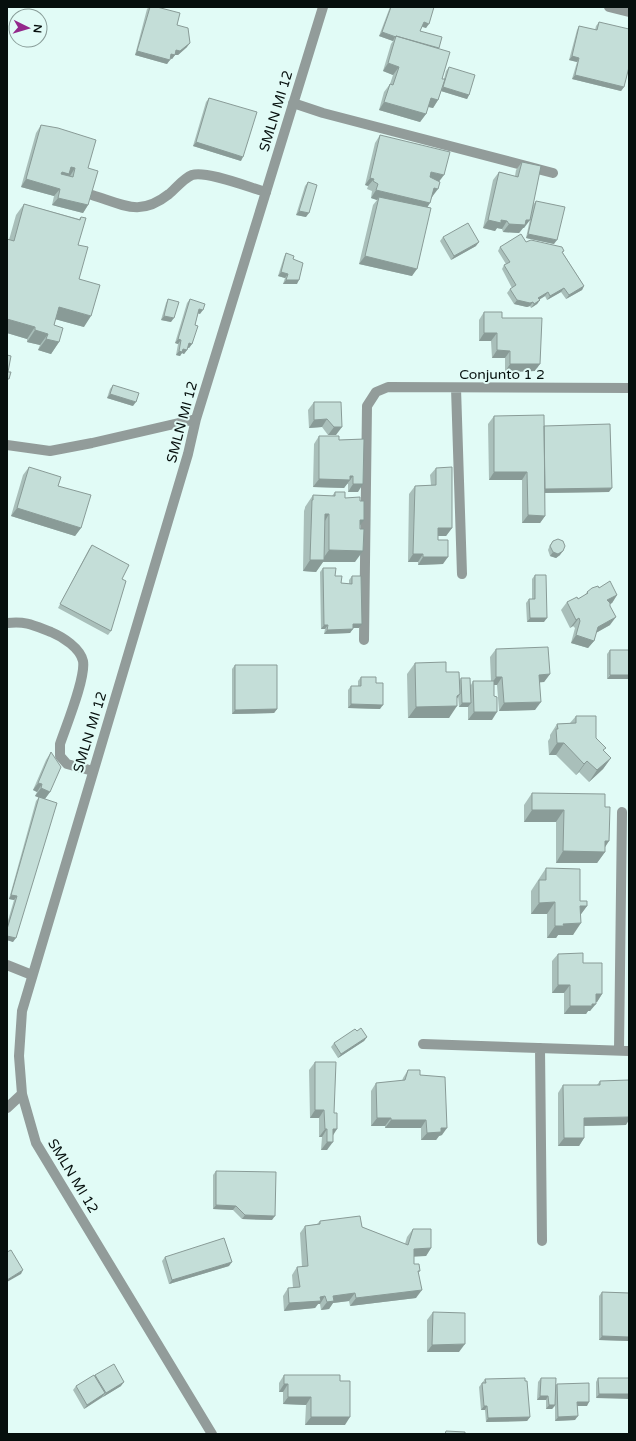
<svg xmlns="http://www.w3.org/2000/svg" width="636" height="1441" viewBox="0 0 636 1441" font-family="'Varela Round',sans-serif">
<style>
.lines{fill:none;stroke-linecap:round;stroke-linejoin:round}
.service{stroke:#929c9a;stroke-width:10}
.minor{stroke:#929c9a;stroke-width:10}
.wall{fill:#a9bfba}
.shaded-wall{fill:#899b97}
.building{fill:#c4ded8;stroke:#899b97;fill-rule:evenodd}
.labels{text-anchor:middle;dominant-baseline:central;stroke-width:4;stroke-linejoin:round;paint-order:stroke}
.street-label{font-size:14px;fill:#060f0d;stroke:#e1fbf6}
</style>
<rect width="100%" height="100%" fill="#e1fbf6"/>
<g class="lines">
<!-- service -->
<path class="service" d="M92 195C124 205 140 217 169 194 175 189 184 178 192 175 206 170 251 188 266 192
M7 623C27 621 33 625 51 632 63 637 80 648 83 661 86 678 66 726 60 744V756L67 764 93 771
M7 965 32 975"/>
<!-- minor -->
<path class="minor" d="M609 7 629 12
M293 103 323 113 553 173
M456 388 462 574
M7 445 50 451 92 443 196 419
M364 640 367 406 376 392 388 387 629 388
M423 1044 629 1051
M540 1048 542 1241
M619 1050 622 812
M7 1108 22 1094
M212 1434 36 1143 22 1094 19 1056 22 1011 188 454 196 419 323 7"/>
</g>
<!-- wall -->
<path class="wall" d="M149 7H157L177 25 187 47 178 55H175L172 59 170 58 167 64 135 55 147 9Z
M390 7H434L426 28 422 27 420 31 439 48 442 79H444L446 71 449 67 469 95 467 99 441 91 438 100 433 108 428 107 426 114 420 122 379 110 384 92 390 84 393 75 383 71 391 44 393 41 379 36Z
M599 22 624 87 621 91 572 79 577 62 569 60 577 30 579 26 595 30 596 26Z
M209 98 241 161 193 146 206 102Z
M41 125 88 168V205L83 213 52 205 54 196 21 187 36 133Z
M380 135 439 182 432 197 427 207 412 276 359 264 373 205 377 200 371 198 372 191 367 189 368 186 365 185 375 143Z
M522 162 524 228H523L519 233 503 232 502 229 497 228 495 231 483 228 493 180 499 172 515 176 516 170Z
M308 182 306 217 296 215 305 186Z
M536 201 554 244 526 238 533 205Z
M24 204 79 219 81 217 78 245 79 279 84 327 55 319 54 325 59 342 51 354 38 350 40 345 27 342V339L7 333V239L9 240 16 215Z
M443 237 476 246 451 260 440 241Z
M526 242 563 253 584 286 582 290 566 299 561 292 547 300 545 296 539 300H540L537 304 531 308 530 306 527 307 514 304 507 293 510 289 512 288 502 269 504 265 506 264 498 251 500 247Z
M286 253 293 259 297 284H283L285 278 278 276 284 257Z
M168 299 171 322 161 320 166 303Z
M190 299 200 314 198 313 195 325 192 344 189 348 187 347V350L184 354 182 353 180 356 176 355 178 344 175 343 187 303Z
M484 312 502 318 535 371 505 372V358H492L491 341H479V320Z
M113 385 133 406 107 398 110 389Z
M314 402H341L336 435H328L322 427 309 428 308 410Z
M494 416 544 426 609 492 545 493V516L540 523H522V480H489L488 424Z
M319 436 339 440 364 439 358 492H348V484H347L344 488 313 487 314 444Z
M29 467 58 486 81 528 75 536 11 516 23 475Z
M436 468 452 528 446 536H438V540L443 564 418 565V562H408L409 494 415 486 431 485 430 475Z
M335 492 345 498 360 526 355 562H323L316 572 303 571 304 511 305 508V507L313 495 332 496Z
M553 541 560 555 556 558 550 556 548 550 550 545Z
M92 545 122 579 111 631 108 635 58 608 89 549Z
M323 568 335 576 341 583 349 584V580L352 576 359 628H353L350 633 324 634 325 629H321L320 572Z
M535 575 544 622H527L526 603 529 599H532V579Z
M599 588 617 595 612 603 610 604V625L596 633 594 641 588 648 571 643 575 628 573 626 570 628 561 610 567 602 578 599 584 596 587 592Z
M496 649 550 674 544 682H540L535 710 499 711 497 685H494L492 720H468V707H459L458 696 449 718H408L407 674 415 663 446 672 460 680 461 678 471 685 473 681H491L490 657Z
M610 650H629L607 679V654Z
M235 665 277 709 274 713 232 714V669Z
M361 677 380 709 348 708V690L351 686H358V681Z
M576 716 596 738 604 751 611 758 603 769 589 782 579 772 576 775 556 755H549L548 741 550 738V735L557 724 570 723Z
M51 752 50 792 45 799 13 942 7 940V924L14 900 9 899 36 801 39 797 35 796 37 792 33 790 46 760Z
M532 793 605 807V852L597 863H556V822H524V805Z
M546 868 580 901 587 906 580 915 573 935H558L556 938H547V914H531V891Z
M558 954 583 963 602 994 597 1002H596L590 1011H588L586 1014H564V993H552V961Z
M367 1037 364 1041 338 1058 331 1047 334 1043Z
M315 1062 333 1136 327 1150H321L322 1137H319V1118H310L309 1070Z
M408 1070 420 1075 442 1135 439 1136 436 1140H421V1128H385V1126H371V1091L376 1083 402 1081 403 1078Z
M600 1081 626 1125 584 1126V1138L579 1146H558V1093L563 1085H597Z
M216 1171 272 1220 242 1219 233 1210 213 1209V1175Z
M320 1221 362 1227 405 1244 407 1237 413 1229 431 1248 426 1256H414V1264L420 1271 418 1273 416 1298 350 1306 349 1301 333 1303 329 1309 321 1310 320 1304H318L315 1308 284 1311 283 1296 288 1288H293L292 1275 297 1267H302L300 1233 305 1226 317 1224Z
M165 1257 229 1266 169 1284 162 1261Z
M602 1292 629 1293V1341L599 1340V1296Z
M433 1312 459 1352H427V1320Z
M95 1375 121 1386 103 1397 84 1409 73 1390 76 1386Z
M284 1375 340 1381 345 1425H305L306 1405 283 1404V1392H279V1383Z
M541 1378 556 1385 557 1384 587 1406H577L575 1420 555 1421V1406L552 1409H546V1400H537L538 1382Z
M598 1378H629L596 1398V1382Z
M485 1379 530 1417 527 1421 486 1422 485 1410H481L479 1387Z"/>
<!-- shaded-wall -->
<path class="shaded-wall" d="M424 22 429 24 426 28 421 26Z
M382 32 395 37 393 41 379 36Z
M190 43 187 47 178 55H175L172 59 169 58 171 54 176 50Z
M137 51 170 60 167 64 135 55Z
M572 56 579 58 577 62 569 60Z
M388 63 399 67 393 75 383 71Z
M575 75 624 87 621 91 572 79Z
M443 87 469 95 467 99 441 91Z
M431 98 438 100 433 108 425 106Z
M384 102 426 114 420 122 379 110Z
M196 142 243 157 241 161 193 146Z
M71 167 75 168 70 176H68L57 180 62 172Z
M431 172 444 175 438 183 425 180Z
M370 178 374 179 368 186 365 185Z
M26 179 60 189 54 196 21 187Z
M434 188 438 189 432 197 428 196Z
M376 190 430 203 425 211 379 197 377 200 371 198Z
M58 198 88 205 83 213 52 205Z
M299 211 309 213 306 217 296 215Z
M488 220H501L507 221 502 229 497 228 495 231 483 228Z
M526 220H530L524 228H523L519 233 503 232 509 224Z
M528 234 557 240 554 244 526 238Z
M479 242 476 246 451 260 454 256Z
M365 256 417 269 412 276 359 264Z
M281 272 288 274 285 278 278 276Z
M286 280H299L297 284H283Z
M584 286 582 290 566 299 569 295Z
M564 288 561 292 547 300 550 296Z
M548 292 545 296 535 302 538 298Z
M517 300 533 302 530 306 527 307 514 304Z
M540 300 537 304 531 308 534 304Z
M59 307 91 316 84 327 51 318Z
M199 309 203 310 200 314 197 313Z
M164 316 174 318 171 322 161 320Z
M7 319 35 327 27 339 7 333Z
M35 330 48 334 40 345 27 342Z
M484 333H497L491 341H479Z
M46 339 59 342 51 354 38 350Z
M178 339 181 340 178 344 175 343Z
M189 343 192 344 189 348 186 347Z
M183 349 187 350 184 354 182 353 180 356 176 355 179 351Z
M497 350 510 351 505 358H492Z
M510 364H540L535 371 505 372Z
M110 394 136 402 133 406 107 398Z
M327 419 322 427 309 428 314 420Z
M334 427H342L336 435H328Z
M494 472H527L522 480H489Z
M350 476H353L344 488 313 487 319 479Z
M353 484H363L358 492H348Z
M612 488 609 492 542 493 545 489Z
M17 508 81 528 75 536 11 516Z
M325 514H329L322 526Z
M528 515 545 516 540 523H522Z
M360 520H364L356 531Z
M438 528H452L446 536H433Z
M329 550 363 551 355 562H323L316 572 303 571 310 560H322Z
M563 551 560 555 556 558 550 556 553 552Z
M413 554H423L418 562H408Z
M423 557H448L443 564 418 565Z
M617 595 612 603 602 608 607 600Z
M616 617 610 625 592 635 598 627Z
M530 618H547L544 622H527Z
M579 618 573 626 570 628 576 620Z
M353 624H362L359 628H350Z
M324 625H328L325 629H321Z
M353 629 350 633 324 634 327 630Z
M576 635 594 641 588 648 571 643Z
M550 674 544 682 534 683 539 675Z
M610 675H629V679H607Z
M496 677H502L497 685H491Z
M460 694 452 706H457L449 718H408L416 707 457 696Z
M541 702 535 710 499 711 504 703Z
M462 703H471L468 707H459Z
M351 704 383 705 380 709 348 708Z
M277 709 274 713 232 714 235 710Z
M474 712H497L492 720H468Z
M557 743H564L556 755H549Z
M611 758 603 769 589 782 597 770Z
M587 761 579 772 576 775 584 764Z
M38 783 42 784 37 792 33 790Z
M41 788 50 792 44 800 35 796Z
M532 810H564L556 822H524Z
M605 841H609L602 852H605L597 863H556L563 851Z
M11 895 17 896 14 900 9 899Z
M555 902 547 914H531L539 903Z
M580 906H587L579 917Z
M581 923 573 935H558L556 938H547L555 926 563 924Z
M7 936 16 938 13 942 7 940Z
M558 985H570L564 993H552Z
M596 994H602L597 1002H590Z
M592 1004H596L590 1011H588L586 1014H564L570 1006Z
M367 1037 364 1041 338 1058 341 1054Z
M315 1110H324L319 1118H310Z
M629 1117V1120L626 1125 579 1126 584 1118Z
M377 1118H391L385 1126H371Z
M391 1120H426L421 1128H385Z
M441 1128H447L442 1135 439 1136 436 1140H421L427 1133Z
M325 1129H327L322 1137H319Z
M333 1129H337L332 1137Z
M564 1138H584L579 1146H558Z
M327 1142H333L327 1150H321Z
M216 1205 236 1206 233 1210 213 1209Z
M245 1215 275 1216 272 1220 242 1219Z
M431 1248 426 1256 409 1257 414 1249Z
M232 1262 229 1266 169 1284 172 1280Z
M23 1270 21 1274 7 1282V1280Z
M422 1290 416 1298 350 1306 356 1298Z
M355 1293 349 1301 333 1303 329 1309 321 1310 327 1302 333 1296Z
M325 1296 320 1304H318L315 1308 284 1311 289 1303Z
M602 1336 629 1337V1341L599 1340Z
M465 1344 459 1352H427L432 1345Z
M124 1382 121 1386 103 1397 106 1393Z
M284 1384H288L283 1392H279Z
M105 1393 102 1397 84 1409 87 1405Z
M599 1394H629V1399L596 1398Z
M540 1396H548L546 1400H537Z
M288 1397H311L306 1405 283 1404Z
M577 1402H589L587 1406H574Z
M549 1405H555L552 1409H546Z
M484 1406H487L485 1410H481Z
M578 1416 575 1420 555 1421 558 1417Z
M311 1417H350L345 1425H305Z
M530 1417 527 1421 486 1422 488 1418Z"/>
<!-- building -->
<path class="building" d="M150 7H157L180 13 177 25 188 28 190 43 180 51 176 50 175 55 171 54 170 60 137 51Z
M391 7H434L429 24 424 22 420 31 442 37 439 48 396 36V37L382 32Z
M599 22 629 29V67L624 87 575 75 579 58 572 56 579 26 597 30Z
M396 36 450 52 442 79H445L438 100 431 98 426 114 384 102 390 84 393 85 399 67 388 63Z
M449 67 475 75 469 95 443 87Z
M209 98 257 112 243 157 196 142Z
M41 125 58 128 96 140 88 168 98 171 88 205 58 198 60 189 26 179ZM71 167 75 168 73 177 61 174 62 172 69 174Z
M380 135 450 152 444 175 431 172 430 177 440 182 438 189 434 188 430 203 376 190 378 184 373 181 374 179 370 178Z
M522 162 541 166 530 220H526L525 225 509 224 507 221 501 220V223L488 220 499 172 518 177Z
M308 182 317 185 309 213 299 211Z
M379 197 431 208 417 269 365 256Z
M536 201 565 207 557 240 528 234Z
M24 204 80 220 81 217 86 218 78 245 88 247 79 279 100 285 91 316 59 307 54 325 63 328 59 342 46 339 48 334 35 330V327L7 319V239L14 241Z
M468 223 479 242 454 256 443 237Z
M521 234 526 242 531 240 562 247 564 251 562 252 584 286 569 295 564 288 550 296 548 292 538 298 540 300 534 304 533 302 530 303 517 300 510 289 516 285 504 265 510 262 500 247Z
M286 253 294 256 293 259 303 263 299 280H286L288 274 281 272Z
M168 299 179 302 174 318 164 316Z
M190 299 205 304 203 310 199 309 195 325 198 326 192 344 189 343 187 350 183 349 182 352 179 351 181 340 178 339Z
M484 312H502V318H542L540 364H510V351L497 350V333H484Z
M7 355 11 356 8 372H11L9 379H7Z
M113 385 139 393 136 402 110 394Z
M314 402H341L342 427H334L327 419 314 420Z
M544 415 545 516 528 515 527 472H494V416Z
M610 424 612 488 545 489 544 426Z
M319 436H339V440L364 439 363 484H353V476H350V480L319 479Z
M29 467 61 477 58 486 91 495 81 528 17 508Z
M452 467V528H438V540H448V557H423V554H413L415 486 436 485V468Z
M335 492H345V498L360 497V501H364V520H360V529H364L363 551 329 550V514H325L324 560H310L312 500H313V495L335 496Z
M558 539 563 541 565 546 563 551 558 554 553 552 550 546 553 541Z
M92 545 129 565 122 579 126 581 111 631 60 604Z
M323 568H336L335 576H342L341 583 352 584V576H361L362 624H353V629L327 630 328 625H324Z
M535 575H546L547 618H530L529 599H535Z
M610 581 617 595 607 600 610 603V606L616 617 598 627 594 641 576 635 580 621 579 618 576 620 567 602 577 597 578 599 588 593 587 592 592 588 598 586 599 588Z
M548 647 550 674 539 675 541 702 504 703 502 677H496V649Z
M610 650H629V675H610Z
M446 662V672H459L460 694 457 696V706L416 707 415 663Z
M235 665H277V709L235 710Z
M361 677H376V683H383V705L351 704V686H361Z
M461 678H470L471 703H462Z
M473 681H494V696L497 697V712H474Z
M576 716H596V738L606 748 603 750 611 758 597 770 587 761 584 764 564 743H557L556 729H558L557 724 576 723Z
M51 752 61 767 50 792 41 788 42 784 38 783Z
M532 793 605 794V807H610L609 841H605V852L563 851 564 810H532Z
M39 797 57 803 16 938 7 936V929L17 896 11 895Z
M546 868 580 869V901H587V906H580L581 923 563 924 564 926H555V902L539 903V880H546Z
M583 953V963H602V994H596V1004H592V1006H570V985H558V954Z
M361 1028 367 1037 341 1054 334 1043 355 1029 357 1031Z
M315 1062H336L334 1113H337V1129H333V1142H327V1129H325L324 1110H315Z
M408 1070H420V1075L445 1077 447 1128H441V1132L427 1133 426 1120H391V1118H377L376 1083 405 1080Z
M629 1080V1117L584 1118V1138H564L563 1085H600V1081Z
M216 1171 276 1172 275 1216 245 1215 236 1206 216 1205Z
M360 1216 362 1227 408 1245 413 1229H431V1248L414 1249V1264H419L420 1271H418L422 1290 356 1298 355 1293 333 1296 334 1301 327 1302 325 1296 320 1297 321 1301 289 1303 288 1288 300 1287 297 1267 308 1266 305 1226 320 1224V1221Z
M224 1238 232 1262 172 1280 165 1257Z
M11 1250 23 1270 7 1280V1252Z
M602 1292 629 1293V1337L602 1336Z
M433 1312 465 1313V1344L432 1345Z
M114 1364 124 1382 106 1393 95 1375Z
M94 1375 105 1393 87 1405 76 1386Z
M284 1375H340V1381H350V1417H311V1397H288V1384H284Z
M525 1378V1381H527L530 1417 488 1418 487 1406H484L482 1383H486L485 1379Z
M541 1378H556L555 1405H549L548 1396H540Z
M598 1378H629V1394H599Z
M589 1383V1402H577L578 1416 558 1417 557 1384Z
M446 1431 465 1432V1434H445Z"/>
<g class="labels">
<!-- street labels -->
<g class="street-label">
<text transform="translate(276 111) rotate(-73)">SMLN MI 12</text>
<text x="502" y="374">Conjunto 1 2</text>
<text transform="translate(182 422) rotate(-75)">SMLN MI 12</text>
<text transform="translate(90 732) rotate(-73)">SMLN MI 12</text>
<text transform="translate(73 1176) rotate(59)">SMLN MI 12</text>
</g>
</g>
<!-- border -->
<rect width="636" height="1441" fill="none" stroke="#060f0d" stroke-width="16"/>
<!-- north arrow -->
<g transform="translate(28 28) rotate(95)"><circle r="19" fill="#e1fbf6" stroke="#899d99"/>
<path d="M0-3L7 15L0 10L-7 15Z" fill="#93288b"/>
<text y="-6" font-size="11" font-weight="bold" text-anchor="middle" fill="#060f0d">N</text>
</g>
</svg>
